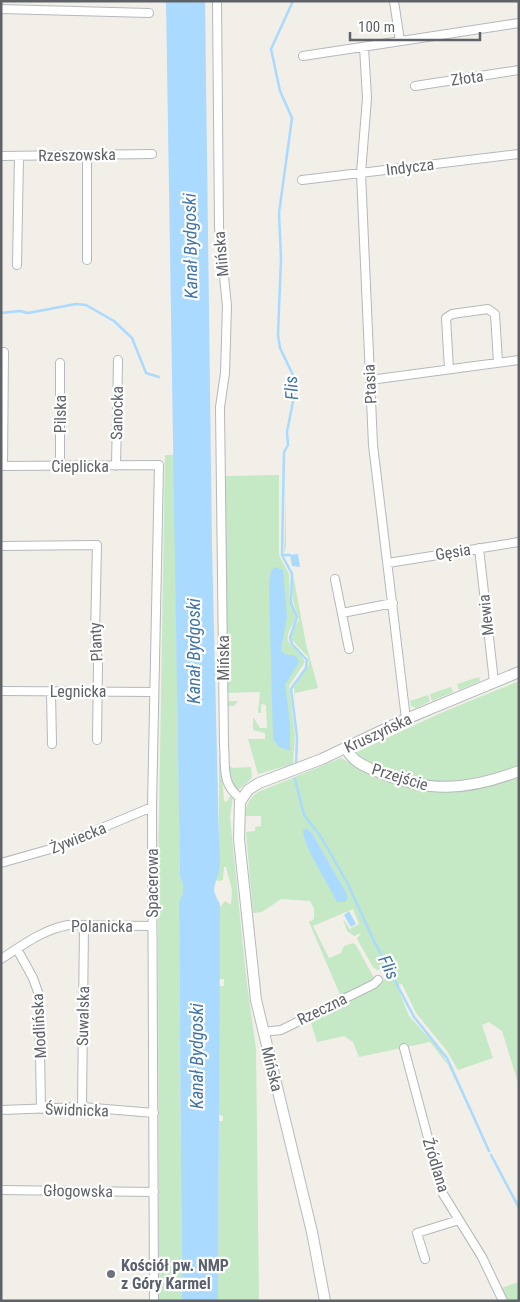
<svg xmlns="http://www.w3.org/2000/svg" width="520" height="1302" viewBox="0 0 520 1302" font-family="'Roboto Condensed',sans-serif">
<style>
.green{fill:#c5e8c5;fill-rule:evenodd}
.water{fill:#aadaff}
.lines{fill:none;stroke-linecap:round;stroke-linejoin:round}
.stream{stroke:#aadaff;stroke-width:2.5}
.street-casing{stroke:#b5b8bc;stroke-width:10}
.secondary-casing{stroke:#b6babf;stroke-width:12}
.street{stroke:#fff;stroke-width:8}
.secondary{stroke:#fff;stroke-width:10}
.worship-dot{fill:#6b7280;stroke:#fff;stroke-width:2}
.labels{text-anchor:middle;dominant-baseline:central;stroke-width:4.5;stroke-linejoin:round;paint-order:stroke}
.street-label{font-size:16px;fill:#5f6368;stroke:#fff}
.worship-label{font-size:16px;font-weight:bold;fill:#5b616d;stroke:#fff;text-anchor:start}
.water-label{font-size:18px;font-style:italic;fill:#4174aa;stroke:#fff}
</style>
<rect width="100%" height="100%" fill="#f1efe8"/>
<!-- green -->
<path class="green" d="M165 455H174L180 877 183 884V893L179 902 182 1301H159L158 879Z
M279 475V555L289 574 290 601 296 619C276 649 297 641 305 662L289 686 295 735 293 764 258 774 248 739H265V733L253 730V717L260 728H267L266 705 261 704V713H258L260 692 227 693V701H238L234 706H227L225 552C228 527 225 501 225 476Z
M286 497V546L284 555Z
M292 569 306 644 318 688 295 693V702L294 687 309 664 308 657 291 639 292 631 299 620 293 601Z
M479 677 480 681 459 690 457 684Z
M519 677V679L441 710 368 745 361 746 414 720Z
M519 681V1086L502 1031 489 1022 482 1025 493 1058 458 1070 447 1051 416 1013 402 984 397 986 409 1016 440 1050 460 1085 465 1100 448 1065 430 1042 359 1057 353 1042 344 1036 317 1042 310 1020 379 985 389 973 386 968 377 970 373 967 357 939 361 933 354 936 347 931 343 919 350 929 359 924 353 909 313 926 329 958 341 953 344 946 353 943 356 945 374 978 373 981 341 997 309 922 314 919V908L310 901 281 899 262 912 253 913 246 832 255 831V827L261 826V816H245C246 805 249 799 258 792L341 758 359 767 357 752 443 712ZM307 828 312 833 344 889Z
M451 687 453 692 432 701 430 694Z
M428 695 430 701 416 708 411 706 410 701Z
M219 754 221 756 224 801 227 802 231 794 233 797 230 817 246 976 256 1049 259 1301H218L219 1121H223V1116L219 1115V986H224V979H219L220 907 225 901 231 905 232 890 226 867H224L223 880 218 881 216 879 219 865Z
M230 766 232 768 251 767 252 778 237 791 230 785Z
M519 1282V1301H507L501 1288Z"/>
<!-- water -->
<path class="water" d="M166 1H205L212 545 219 839C219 849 221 861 219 871 215 888 210 887 220 904L218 1301H182L179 902 183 893V884L180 877Z
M298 554 300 567 292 566 290 555Z
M275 567 283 570 287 617 281 650 285 654 296 656 299 662 285 685 290 723V751L279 747 273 739 269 585 271 571Z
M307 828 312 833 344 889 348 898 345 902H337C330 887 302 844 303 830Z
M349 911 356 924 351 927 344 915Z"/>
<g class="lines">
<!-- stream -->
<path class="stream" d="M293 1 271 49 280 91 292 118 279 213 281 258 278 335 280 348 292 373 295 391 287 432 288 445 284 452 282 555 292 574 291 603 297 617 290 638 292 644 307 660 306 668 291 689 297 736 296 767
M1 313 20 311 28 313 76 304 86 305 114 321 132 338 146 373 159 377
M282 555H290
M295 779 304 815 321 837 348 884 372 937 414 1017 447 1058 489 1151
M491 1155 519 1208"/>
<!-- street casing -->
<g class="street-casing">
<path id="street" d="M217 1 219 227 227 306 225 373 220 407 224 746C226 770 221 783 241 799
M394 1 400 41
M1 9 149 13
M364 47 367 98 361 173 373 445 406 719
M303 56 519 23
M415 86 519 70
M1 156 152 154
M302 180 519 154
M87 260V156
M17 265 19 156
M449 369 446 318 452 314 488 309 495 314 498 362
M370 380 519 360
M1 466 159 465 152 807 154 1301
M3 466 4 352
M60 466V363
M116 466 118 360
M1 546 97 545 95 635 98 664 97 740
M479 548 494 682
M388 563 519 542
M335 579 349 649
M342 613 393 603
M1 691 154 692
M51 692 52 744
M1 863 54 848 152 807
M17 949 33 978 39 995 41 1109
M1 959C23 945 42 930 68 925L152 926
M263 1032 281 1030 374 984 378 980
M404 1048 443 1194 482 1257 503 1301
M82 1107 84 925
M1 1110 82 1107 154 1113
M1 1190 154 1192
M425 1259 417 1233 459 1220"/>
</g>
<!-- secondary casing -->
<g class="secondary-casing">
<path id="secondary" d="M346 748C352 761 364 766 376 771 427 793 467 791 519 771
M325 1301 312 1232 256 1000 239 839 240 802 248 790 259 783 322 759 406 719 519 672"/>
</g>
<!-- street -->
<use href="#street" class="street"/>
<!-- secondary -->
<use href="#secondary" class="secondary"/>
</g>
<!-- markers -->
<circle class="worship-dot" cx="111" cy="1274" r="5"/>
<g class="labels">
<!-- street labels -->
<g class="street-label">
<text transform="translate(467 78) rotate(-8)">Złota</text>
<text transform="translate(77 155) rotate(-1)">Rzeszowska</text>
<text transform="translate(410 167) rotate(-7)">Indycza</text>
<text transform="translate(221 254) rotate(-95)">Mińska</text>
<text transform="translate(370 384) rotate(-93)">Ptasia</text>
<text transform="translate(117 413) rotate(-89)">Sanocka</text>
<text transform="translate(60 414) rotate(-90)">Pilska</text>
<text x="80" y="466">Cieplicka</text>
<text transform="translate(453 552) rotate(-9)">Gęsia</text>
<text transform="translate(486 615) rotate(-96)">Mewia</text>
<text transform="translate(96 642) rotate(-93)">Planty</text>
<text transform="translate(223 658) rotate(-90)">Mińska</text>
<text x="78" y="691">Legnicka</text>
<text transform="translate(378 733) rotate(-25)">Kruszyńska</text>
<text transform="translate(400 777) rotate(17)">Przejście</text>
<text transform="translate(78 838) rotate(-22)">Żywiecka</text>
<text transform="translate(152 883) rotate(-90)">Spacerowa</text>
<text x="102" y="926">Polanicka</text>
<text transform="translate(322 1009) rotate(-26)">Rzeczna</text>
<text transform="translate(83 1016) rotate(-89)">Suwalska</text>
<text transform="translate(39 1026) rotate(-93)">Modlińska</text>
<text transform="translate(272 1069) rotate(76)">Mińska</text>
<text transform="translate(77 1110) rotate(2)">Świdnicka</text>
<text transform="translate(436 1165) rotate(73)">Źródlana</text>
<text transform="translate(78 1191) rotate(1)">Głogowska</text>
</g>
<!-- worship labels -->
<g class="worship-label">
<text x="121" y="1265">Kościół pw. NMP<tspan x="121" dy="18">z Góry Karmel</tspan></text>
</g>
<!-- water labels -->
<g class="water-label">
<text transform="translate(190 246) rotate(-91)">Kanał Bydgoski</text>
<text transform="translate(291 388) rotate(-93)">Flis</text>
<text transform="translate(193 651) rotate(-90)">Kanał Bydgoski</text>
<text transform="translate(389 967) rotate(64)">Flis</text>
<text transform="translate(196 1056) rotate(-90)">Kanał Bydgoski</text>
</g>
</g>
<!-- border -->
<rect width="520" height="1302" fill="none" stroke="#5f6368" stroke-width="5"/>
<!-- scale -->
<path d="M350 32v8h130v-8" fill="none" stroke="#5f6368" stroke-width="2.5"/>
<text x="358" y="32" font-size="15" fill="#5f6368" stroke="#ffffff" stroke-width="4" paint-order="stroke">100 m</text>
</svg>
